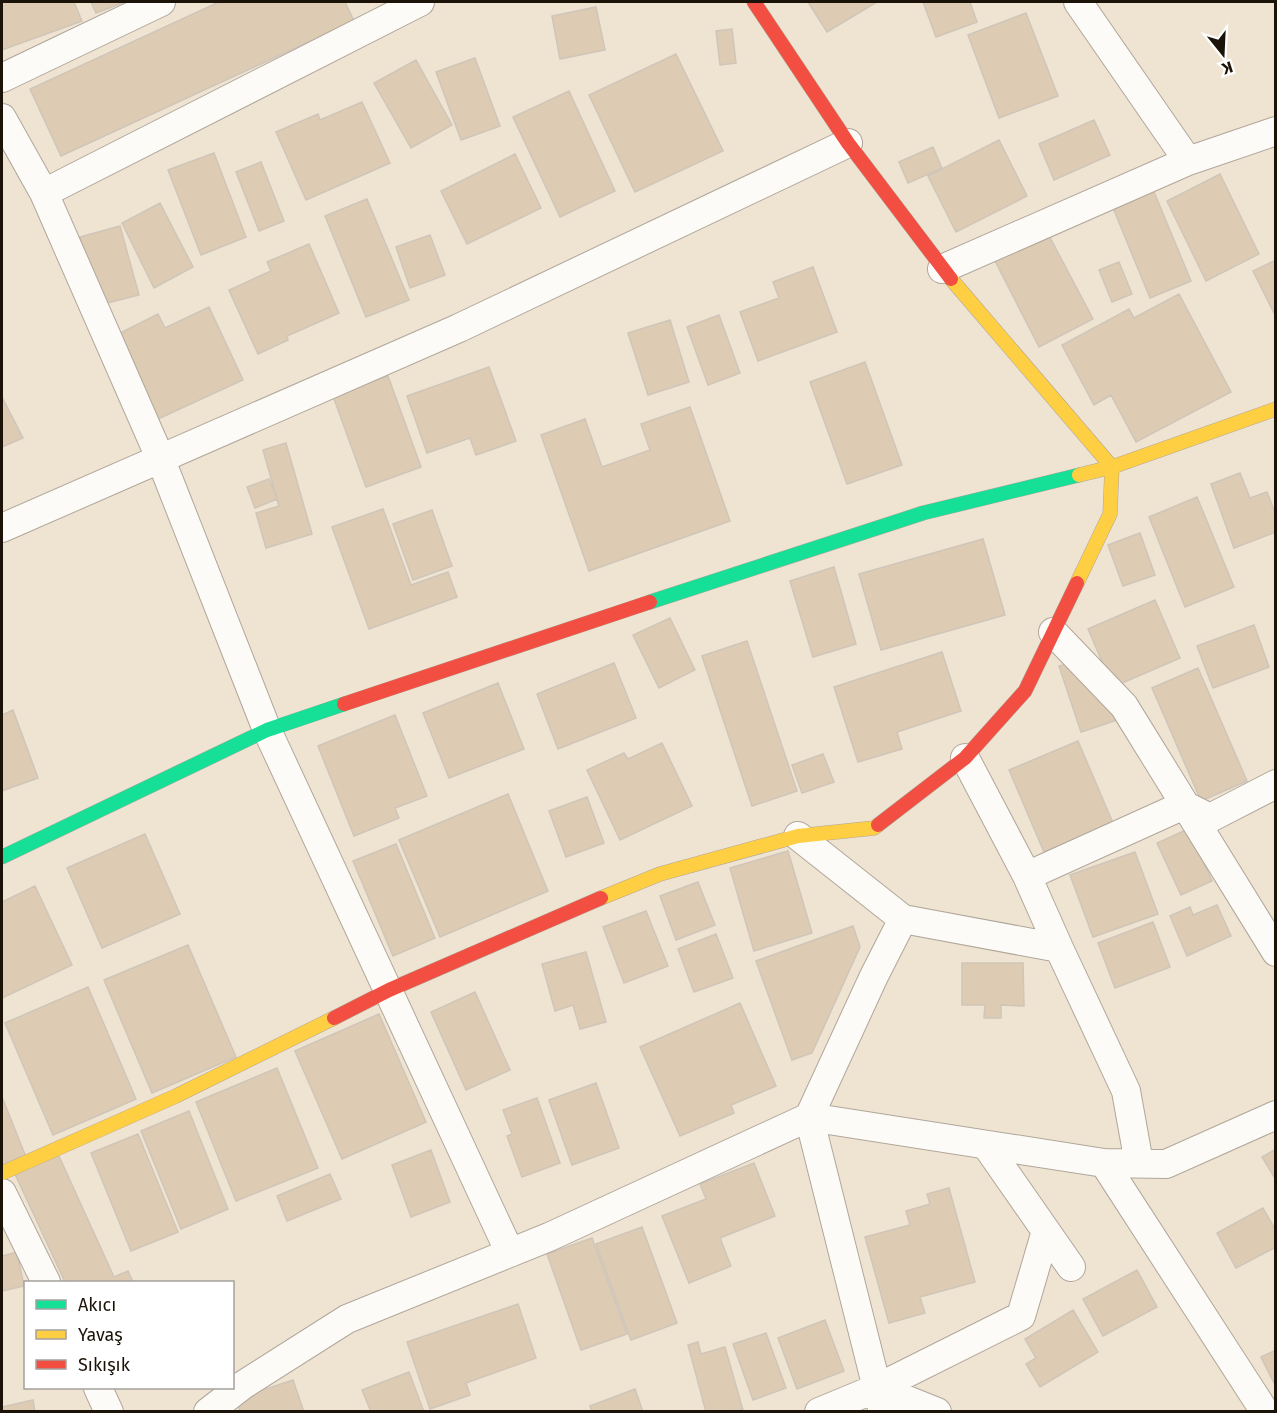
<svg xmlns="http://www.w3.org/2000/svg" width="1277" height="1413" viewBox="0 0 1277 1413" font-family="'Fira Sans',sans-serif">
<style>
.building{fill:#ddccb3;stroke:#cfc5b8;stroke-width:1.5}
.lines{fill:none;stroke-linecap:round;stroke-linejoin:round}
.street-casing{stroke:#b0a79a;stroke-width:30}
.fast-casing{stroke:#b0a79a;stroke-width:15}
.slow-casing{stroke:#b0a79a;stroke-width:15}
.jam-casing{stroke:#b0a79a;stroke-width:15}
.street{stroke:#fdfbf8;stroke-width:28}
.fast{stroke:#16e098;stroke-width:14}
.slow{stroke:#ffcf43;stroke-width:14}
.jam{stroke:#f24e42;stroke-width:14}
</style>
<rect width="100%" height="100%" fill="#efe3d2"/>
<!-- building -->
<path class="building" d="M2 2H74L82 21 2 50Z
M91 2H125L96 13Z
M219 2H345L354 21 61 156 30 89Z
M808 2H877L827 32Z
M923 2H970L977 22 936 37Z
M596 7 605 50 560 59 552 16Z
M1026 13 1058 96 999 118 968 35Z
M732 29 736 63 720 65 716 31Z
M676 54 723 151 635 192 589 95Z
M475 58 500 126 461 140 436 72Z
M416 60 452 125 411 148 374 83Z
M569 91 615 191 560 217 513 117Z
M362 102 390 163 306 200 276 132 318 114 320 120Z
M1094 120 1110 155 1054 180 1039 144Z
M999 140 1027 196 956 232 928 176Z
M933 147 942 168 908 183 899 162Z
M214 153 246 237 201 255 168 170Z
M515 154 541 208 467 244 441 191Z
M261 162 284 221 259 231 236 172Z
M1220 174 1259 254 1206 281 1167 201Z
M1152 187 1191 281 1150 298 1111 203Z
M367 199 409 300 366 317 325 216Z
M160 203 193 267 154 288 122 223Z
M120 226 139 295 99 305 80 237Z
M1045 228 1093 319 1039 347 992 255Z
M430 235 445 275 410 288 396 247Z
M309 244 339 313 287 336 288 340 258 354 229 290 271 271 267 262Z
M1276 260V317L1253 271Z
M1119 262 1132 294 1112 302 1099 270Z
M813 267 837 332 758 361 740 312 779 298 773 282Z
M1179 294 1231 392 1136 442 1111 395 1094 405 1062 345 1129 309 1134 318Z
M209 307 243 380 158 419 118 334 158 314 165 328Z
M719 315 740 373 708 385 687 327Z
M670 320 689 382 648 395 628 333Z
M865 362 902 465 847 484 810 382Z
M489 367 516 441 476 455 470 438 427 453 407 396Z
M388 376 421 467 366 487 333 396Z
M2 397 23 438 2 447Z
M690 407 730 521 589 571 541 435 585 419 602 467 650 450 641 424Z
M286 443 312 534 266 548 256 513 279 506 263 450Z
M1240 473 1250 498 1267 492 1276 515V532L1234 548 1211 484Z
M269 479 277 499 255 508 247 487Z
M1197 497 1234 587 1185 607 1149 517Z
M383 509 411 585 448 572 457 597 369 629 332 527Z
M432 510 452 566 413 580 393 524Z
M1140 533 1155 575 1123 586 1108 545Z
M983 539 1005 615 881 650 859 574Z
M834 567 856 644 813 657 790 581Z
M1155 600 1180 658 1113 687 1088 629Z
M670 618 695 670 659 688 633 635Z
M1254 625 1269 667 1213 688 1197 646Z
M747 641 797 791 752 806 702 656Z
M942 652 961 711 897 732 902 749 858 762 834 687Z
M1074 662 1117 720 1081 732 1059 666Z
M614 663 636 718 558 749 537 694Z
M1198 668 1247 781 1201 801 1152 688Z
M498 683 524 749 449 778 423 713Z
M13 710 38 778 2 791V715Z
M395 715 427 796 395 808 399 818 354 836 318 746Z
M1078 741 1113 823 1044 852 1009 770Z
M662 743 692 806 620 840 587 770 624 753 628 759Z
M823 754 834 782 802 793 792 765Z
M508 794 548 891 440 937 399 840Z
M587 797 604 843 566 857 549 811Z
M1188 829 1212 881 1181 895 1157 843Z
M145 834 180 914 102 948 67 868Z
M396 844 435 938 393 956 353 861Z
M788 851 812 933 754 951 730 868Z
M1135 852 1158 914 1093 937 1070 875Z
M698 882 715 925 676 940 660 896Z
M35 886 72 965 2 998V902Z
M1217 905 1231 936 1187 956 1170 916 1190 907 1193 915Z
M646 911 668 966 624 983 603 927Z
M1153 922 1170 967 1115 988 1098 943Z
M853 926 860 947 812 1053 792 1060 756 961Z
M716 934 733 978 694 992 678 949Z
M188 945 236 1057 152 1093 104 980Z
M586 952 606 1022 580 1029 573 1005 555 1011 542 964Z
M962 963H1023L1024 1006 1001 1005V1018H984L985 1005H962Z
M88 987 136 1099 53 1135 5 1023Z
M475 992 510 1070 466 1090 431 1012Z
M740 1003 776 1086 731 1105 734 1113 680 1136 640 1047Z
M379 1014 426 1122 342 1159 295 1051Z
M277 1068 318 1168 236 1201 196 1102Z
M596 1083 619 1148 572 1165 549 1100Z
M2 1097 26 1157 2 1167Z
M537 1098 560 1163 522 1177 507 1136 512 1134 503 1110Z
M189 1111 228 1209 181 1229 141 1131Z
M138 1134 178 1232 131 1251 91 1153Z
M1276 1149V1180L1262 1157Z
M431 1150 450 1202 411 1217 392 1165Z
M58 1154 114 1277 128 1271 133 1282H65L15 1174Z
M754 1163 775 1216 720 1238 731 1266 689 1283 662 1216 706 1199 700 1184Z
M330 1174 341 1199 287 1221 277 1196Z
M949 1188 975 1282 920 1297 925 1313 889 1323 865 1237 910 1225 906 1211 930 1204 927 1194Z
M1263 1208 1276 1231V1247L1236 1268 1217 1233Z
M642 1227 677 1323 631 1340 596 1244Z
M592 1238 627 1334 581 1350 547 1254Z
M17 1252 24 1286 2 1291V1256Z
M1137 1270 1157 1307 1103 1336 1083 1299Z
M518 1304 536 1358 466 1383 470 1395 430 1409 407 1342Z
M1073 1310 1098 1352 1040 1387 1026 1364 1036 1358 1025 1339Z
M825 1320 844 1371 797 1389 778 1338Z
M766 1333 786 1388 753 1400 733 1344Z
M698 1342 701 1354 725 1347 743 1410 706 1412 688 1345Z
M1276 1350V1387L1261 1357Z
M409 1372 424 1412H371L362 1390Z
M293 1380 304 1412H240L236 1399Z
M635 1389 643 1412H592L590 1406Z
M33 1400 35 1412H2V1407Z"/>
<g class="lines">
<!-- street casing -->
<g class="street-casing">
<path id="street" d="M1078 2 1188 161
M2 78 161 2
M2 118 44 193 161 460 267 730 510 1253
M44 193 420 2
M942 269 1188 161 1276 131
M2 528 459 328 848 143
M1053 632 1124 706 1276 952
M965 758 1027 876 1059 948
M798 836 903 919 874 976 809 1117 883 1412
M1027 876 1184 805 1210 818 1276 784
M903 919 1059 948 1126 1091 1139 1163
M986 1145 1071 1267
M1104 1163 1265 1412
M2 1193 46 1282
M98 1388 109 1412
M877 1388 937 1412
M208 1412 243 1385 347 1319 549 1237 809 1117 1104 1163 1166 1164 1276 1115
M819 1412 877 1388 1021 1316 1046 1231"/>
</g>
<!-- fast casing -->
<g class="fast-casing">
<path id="fast" d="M650 602 923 513 1079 475
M2 857 267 730 344 704"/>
</g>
<!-- slow casing -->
<g class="slow-casing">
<path id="slow" d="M951 279 1112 467 1110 514 1077 583
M1079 475 1112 467 1276 409
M601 898 660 874 798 836 874 828 878 825
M2 1173 176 1096 334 1018"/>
</g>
<!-- jam casing -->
<g class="jam-casing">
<path id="jam" d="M754 2 848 143 951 279
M344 704 650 602
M878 825 965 758 1025 691 1077 583
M334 1018 389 990 601 898"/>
</g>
<!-- street -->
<use href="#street" class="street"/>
<!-- fast -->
<use href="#fast" class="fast"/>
<!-- slow -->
<use href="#slow" class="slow"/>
<!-- jam -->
<use href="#jam" class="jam"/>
</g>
<!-- border -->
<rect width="1277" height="1413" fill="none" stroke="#1b1307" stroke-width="6"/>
<!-- legend -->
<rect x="24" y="1281" width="210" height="108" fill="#ffffff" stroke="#a4a19c" stroke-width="1.5"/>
<rect x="36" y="1300" width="30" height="9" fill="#16e098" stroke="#a4a19c" stroke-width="1.5"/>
<text x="78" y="1311" font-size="18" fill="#1b1307">Akıcı</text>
<rect x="36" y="1330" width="30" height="9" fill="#ffcf43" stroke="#a4a19c" stroke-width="1.5"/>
<text x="78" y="1341" font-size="18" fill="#1b1307">Yavaş</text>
<rect x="36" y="1360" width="30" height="9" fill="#f24e42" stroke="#a4a19c" stroke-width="1.5"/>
<text x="78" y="1371" font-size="18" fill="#1b1307">Sıkışık</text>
<!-- north arrow -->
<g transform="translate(1223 54) rotate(162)" stroke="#ffffff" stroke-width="4.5" paint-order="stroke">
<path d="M0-4.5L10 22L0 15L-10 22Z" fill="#1b1307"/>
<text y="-9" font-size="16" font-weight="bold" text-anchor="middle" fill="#1b1307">K</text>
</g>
</svg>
